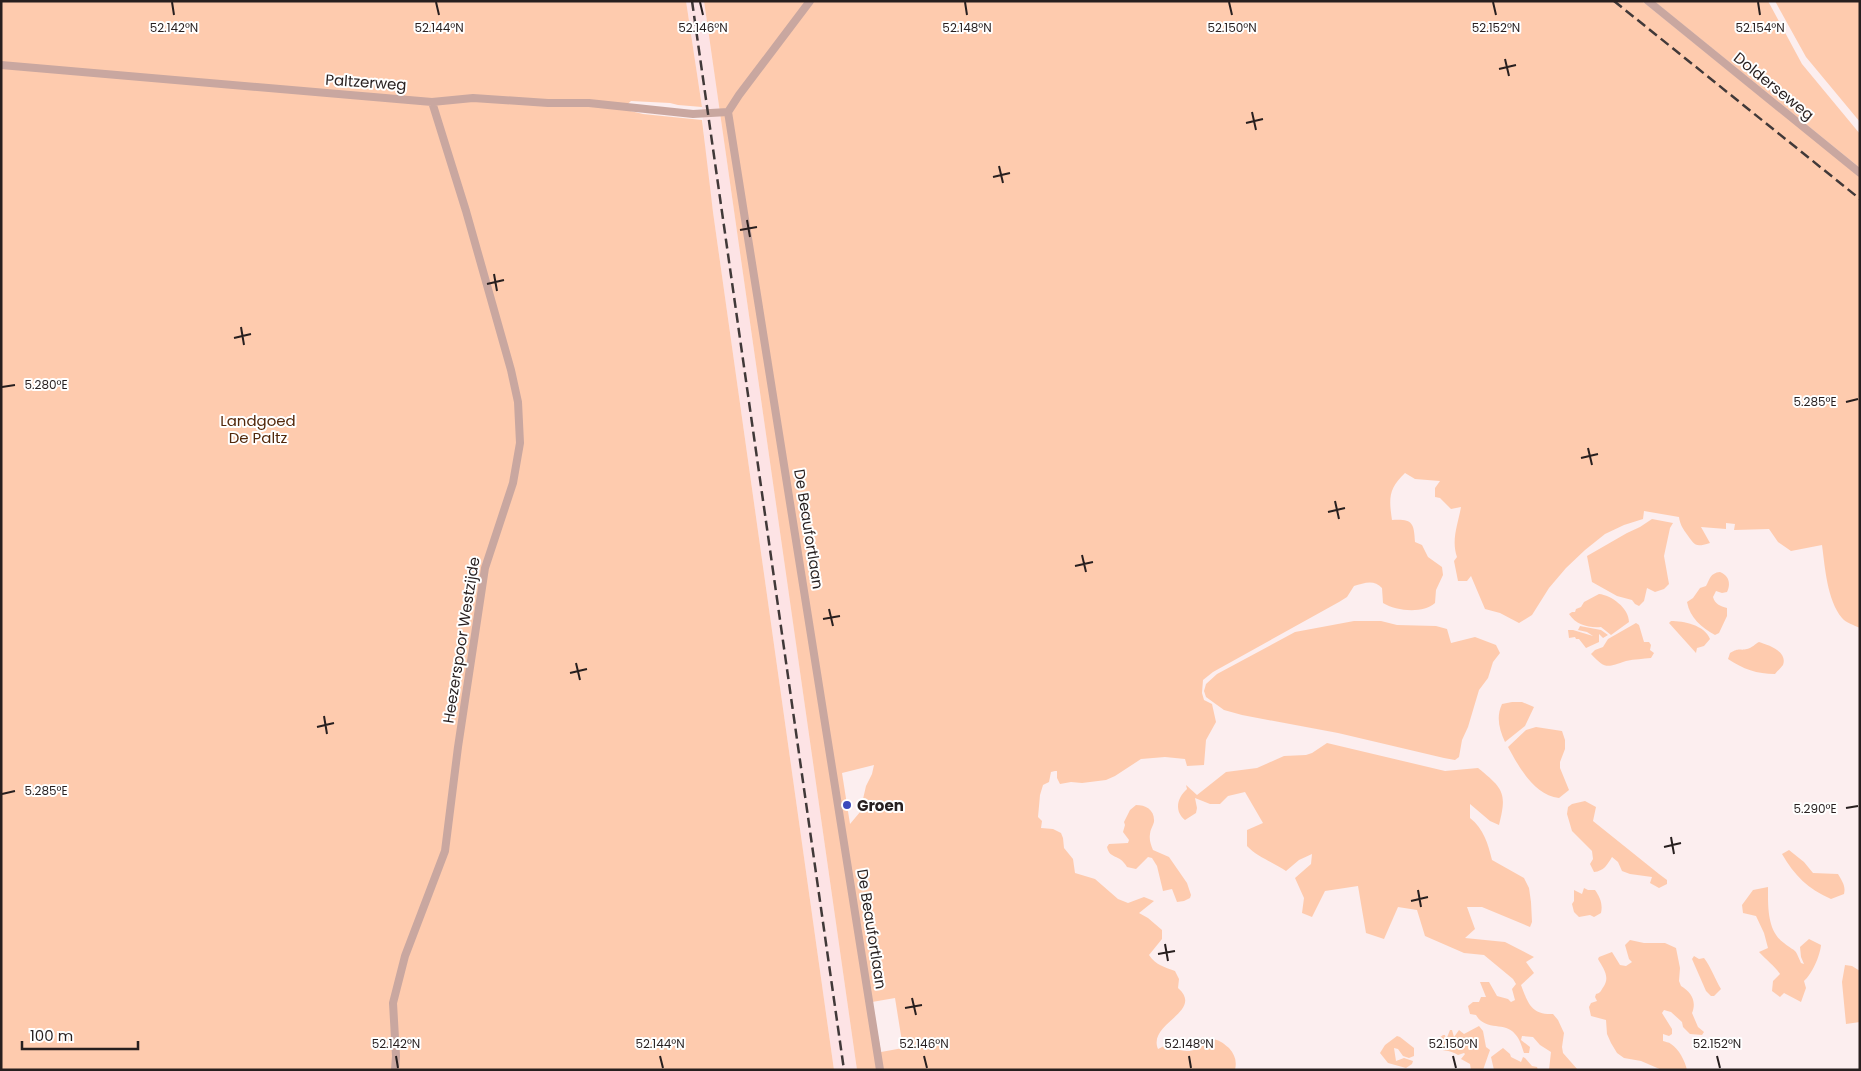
<svg xmlns="http://www.w3.org/2000/svg" width="1861" height="1071" viewBox="0 0 1861 1071" font-family="Poppins,sans-serif">
<style>
.built{fill:#fde3e5}
.green{fill:#fecbae;fill-rule:evenodd}
.lines{fill:none;stroke-linecap:round;stroke-linejoin:round}
.minor{stroke:#c9a7a0;stroke-width:8}
.rail{stroke:#413939;stroke-width:2.5;stroke-dasharray:10 5;stroke-linecap:butt}
.ticks{fill:none;stroke:#271f1f;stroke-width:2}
.poi-dot{fill:#3a49bc;stroke:#fff;stroke-width:2}
.labels{text-anchor:middle;dominant-baseline:central;stroke-width:4;stroke-linejoin:round;paint-order:stroke}
.street-label{font-size:15px;fill:#271f1f;stroke:#fff}
.park-label{font-size:15px;fill:#52280b;stroke:#fff}
.poi-label{font-size:15px;font-weight:bold;fill:#271f1f;stroke:#fff;text-anchor:start}
.ticks-label{font-size:12px;text-anchor:middle;fill:#271f1f;stroke:#fff;stroke-width:4;stroke-linejoin:round;paint-order:stroke}
</style>
<rect width="100%" height="100%" fill="#fceeef"/>
<!-- built -->
<path class="built" d="M686 1H704L857 1070H834L713 212 706 163 702 107Z"/>
<!-- green -->
<path class="green" d="M1 1H686L702 107 678 105 670 103 631 101 622 109 643 114 702 120 713 212 834 1070H1Z
M704 1H1642L1860 177V628C1854 625 1846 623 1842 618 1827 600 1825 567 1822 545L1791 551 1778 542 1769 529 1734 530 1735 524 1726 523V529L1701 527 1710 543C1694 548 1695 545 1686 533 1682 527 1680 524 1679 517L1644 511 1643 519 1624 525 1605 534 1585 550 1566 568 1549 588 1532 615 1519 623 1500 613 1485 609 1471 576 1467 581H1458L1454 561 1457 557C1451 540 1458 524 1461 507L1451 509 1440 498 1435 497V488L1440 481 1415 479 1405 473C1388 489 1389 499 1392 520 1412 519 1414 522 1415 542L1422 545 1428 557 1442 567 1443 575 1436 590 1435 603C1423 614 1396 611 1383 603L1382 588C1374 579 1364 583 1354 586L1347 597 1339 602 1213 672 1203 680 1202 693 1204 700 1212 704 1216 722 1206 740 1204 765 1187 766 1185 759 1165 757 1141 759 1115 776 1106 780 1082 783 1071 782 1060 784 1057 778V771H1055L1051 772 1049 782 1043 785 1040 795 1038 817 1042 821 1041 828 1053 829 1061 833 1063 838 1064 848 1073 859 1075 873 1095 879 1118 899 1128 903 1144 897 1154 901 1139 913 1148 918 1162 930V939L1149 955C1156 965 1164 967 1175 971L1179 979 1178 988C1205 1012 1147 1023 1158 1049L1164 1046C1172 1047 1179 1051 1187 1051 1208 1051 1206 1027 1229 1048 1235 1055 1237 1061 1235 1070H857ZM874 765 872 774 866 786 860 812 850 824 842 773ZM895 998 903 1048 881 1052 872 1002Z
M1654 1H1768L1802 64 1860 134V168Z
M1775 1H1860V122L1806 57Z
M1652 519 1673 523 1670 528 1664 556 1669 584 1664 589 1655 592 1647 588 1644 601 1639 606 1635 604 1632 600 1617 596 1592 582 1587 556 1627 533 1640 527Z
M1720 572C1729 576 1731 583 1727 592L1722 593 1716 591 1713 597C1715 604 1720 606 1727 608V616L1719 633 1715 635C1701 627 1690 618 1687 602L1693 598 1700 588 1706 586C1710 579 1710 573 1720 572Z
M1599 594C1611 595 1629 608 1629 622L1611 635 1601 627C1589 628 1576 625 1569 614L1572 612H1575L1576 609 1581 607 1584 602Z
M1354 621H1381L1397 625 1436 626 1447 629 1451 643 1475 637 1496 645 1500 653 1493 662 1488 678 1479 690 1468 727 1462 740 1459 757 1455 760 1444 758 1338 733 1242 715 1224 710 1206 697 1204 691 1206 684 1217 674 1295 632Z
M1671 621C1683 621 1705 625 1710 639L1704 646 1697 648 1696 653 1669 623Z
M1636 623 1639 625 1644 642H1649L1651 645 1650 650 1654 653 1651 658C1643 659 1635 659 1626 661 1607 667 1606 670 1591 654L1595 650 1603 647 1608 639Z
M1580 626 1601 630 1608 635 1603 638 1599 634V642L1586 648 1579 639H1576L1575 637 1569 638 1568 630H1573L1593 636 1587 632 1578 630Z
M1759 642C1768 645 1788 651 1783 665 1781 668 1777 671 1775 674 1757 674 1743 669 1728 659L1730 653C1740 647 1739 651 1747 649 1752 648 1755 644 1759 642Z
M1512 702H1522L1534 707 1525 726 1505 742C1499 729 1496 717 1502 704Z
M1536 727 1562 731 1565 740V749L1560 762V768L1569 790 1559 798C1534 795 1519 767 1508 747L1526 730Z
M1327 743 1445 771 1478 768C1504 789 1507 793 1499 825L1490 821 1470 804V818C1484 829 1488 844 1492 860L1524 878 1529 888 1531 902 1532 922 1530 927 1482 907H1467L1475 929 1465 938 1505 942 1534 957 1526 962 1534 973 1521 985C1528 1003 1531 1015 1553 1014L1558 1020 1564 1033 1562 1047 1563 1053 1578 1070H1549L1551 1052 1540 1045 1533 1037 1522 1036 1521 1040 1530 1047 1529 1053H1524C1522 1047 1520 1039 1515 1034 1505 1021 1486 1032 1476 1015L1470 1014 1468 1006 1473 1002H1479L1481 997H1486L1480 982H1489L1497 996 1508 999 1511 1002 1515 1000 1512 989 1516 984 1513 979 1484 955 1464 953 1425 936 1417 910 1398 907 1384 939 1366 933 1358 886 1325 891 1312 917 1302 913 1304 898 1295 878 1311 864 1312 854 1299 860 1286 871C1273 862 1257 857 1247 846V830L1263 823 1245 792 1228 796 1220 804H1210L1195 798 1197 808 1196 813 1185 820C1174 811 1177 798 1187 789L1186 785 1197 795 1226 772 1257 768 1284 756 1306 755 1312 753Z
M1585 801 1596 807 1593 821 1659 874 1667 880V884L1659 888 1650 883 1652 877 1630 874 1622 871 1618 862 1612 857C1607 865 1604 871 1594 872L1590 864 1593 859 1592 851 1572 831 1567 814 1568 807 1572 804Z
M1136 805C1146 805 1155 810 1154 822 1153 826 1150 830 1150 834 1149 840 1151 845 1153 850L1169 857 1187 883 1191 895 1190 898 1184 901 1177 902 1172 889 1163 891 1157 866 1152 858 1148 857 1136 869 1127 867C1119 853 1110 860 1107 847L1109 844 1128 843 1129 840 1123 832 1125 825 1124 822 1130 810Z
M1789 850 1804 862 1813 873 1838 874C1842 881 1846 886 1844 894L1831 899C1808 889 1794 875 1782 854Z
M1768 887C1768 906 1767 931 1784 943 1796 953 1794 946 1801 963L1804 964 1801 957 1800 947 1809 939 1821 945C1820 956 1812 974 1804 981L1806 988 1801 1002 1784 993 1780 997 1772 991 1773 981 1780 974C1774 965 1766 960 1759 952L1768 948 1764 933 1756 916 1743 913 1742 905 1753 890Z
M1584 888 1588 890H1595C1600 897 1603 904 1601 913L1594 917 1590 915 1579 917 1574 912 1572 904 1574 901V890L1582 894Z
M1630 940 1644 943H1665L1676 948 1680 968 1679 981 1681 986C1691 992 1697 1001 1692 1013L1698 1027 1704 1032 1702 1035 1690 1034 1683 1027 1682 1022 1671 1012 1664 1010 1662 1013 1672 1029V1034L1669 1036 1663 1034V1041C1665 1042 1669 1042 1671 1044 1679 1049 1685 1061 1687 1070H1662L1641 1061 1624 1058 1617 1053 1611 1043 1607 1034 1606 1020 1591 1016 1589 1007 1591 1003 1597 1001 1595 997 1596 994C1601 993 1601 990 1604 986 1610 976 1603 968 1598 959L1599 957 1612 952 1620 965 1626 966 1632 962 1629 959 1625 945Z
M1694 956 1699 959 1704 958C1711 967 1715 979 1721 989L1714 996H1711L1706 991 1692 959Z
M1845 965 1852 966 1860 971V1022L1846 1024 1842 982Z
M1479 1026 1483 1031 1486 1047 1490 1050 1483 1070H1471L1470 1064 1461 1059 1465 1054 1464 1053 1458 1055C1450 1049 1440 1052 1432 1045L1433 1043 1443 1035H1445L1446 1040 1450 1030H1452L1454 1037 1459 1030 1464 1034Z
M1397 1036 1400 1037 1414 1048V1056L1409 1058 1403 1056 1398 1049 1394 1048 1396 1061 1404 1058 1413 1061 1412 1064 1406 1068 1388 1063 1380 1053 1385 1045Z
M1503 1048 1510 1054 1511 1057 1521 1062 1523 1057 1525 1058 1532 1066 1537 1067 1538 1070H1494L1491 1057Z"/>
<g class="lines">
<!-- minor -->
<path class="minor" d="M1648 1 1860 173
M1 65 432 102 473 98 548 103H589L693 114 728 112
M728 112 880 1070
M728 112 739 95 810 1
M395 1070 396 1056 393 1003 405 956 445 851 458 747 485 568 513 483 520 443 518 402 511 370 466 211 432 102"/>
<!-- rail -->
<path class="rail" d="M692 1 844 1070
M1614 1 1860 199"/>
</g>
<!-- ticks -->
<path class="ticks" d="M172 2 174 15M436 2 439 15M700 2 703 15M965 2 967 15M1229 2 1232 15M1493 2 1496 15M1758 2 1760 15M1505 59 1509 76M1499 69 1516 65M1252 112 1256 130M1246 123 1263 119M999 166 1003 183M993 177 1010 173M747 220 750 237M740 230 757 227M494 274 497 291M487 284 504 280M241 327 244 345M234 338 251 334M2 387 15 385M1846 402 1858 399M1588 448 1592 465M1581 458 1598 454M1335 501 1339 519M1328 512 1345 508M1082 555 1086 572M1075 566 1093 562M829 609 833 626M823 619 840 616M576 663 580 680M570 673 587 669M324 716 327 734M317 727 334 723M2 794 15 791M1846 808 1858 806M1671 837 1674 854M1664 847 1681 843M1418 890 1421 907M1411 901 1428 897M1165 944 1168 961M1158 954 1175 951M912 998 916 1015M905 1008 922 1005M396 1056 398 1068M660 1056 663 1068M924 1056 927 1068M1189 1056 1191 1068M1453 1056 1456 1068M1717 1056 1720 1068"/>
<!-- markers -->
<circle class="poi-dot" cx="847" cy="805" r="5"/>
<g class="labels">
<!-- street labels -->
<g class="street-label">
<text transform="translate(366 82) rotate(4)">Paltzerweg</text>
<text transform="translate(1774 86) rotate(39)">Dolderseweg</text>
<text transform="translate(809 529) rotate(81)">De Beaufortlaan</text>
<text transform="translate(461 640) rotate(-81)">Heezerspoor Westzijde</text>
<text transform="translate(872 929) rotate(81)">De Beaufortlaan</text>
</g>
<!-- park labels -->
<g class="park-label">
<text x="258" y="420">Landgoed<tspan x="258" dy="17">De Paltz</tspan></text>
</g>
<!-- poi labels -->
<g class="poi-label">
<text x="857" y="805">Groen</text>
</g>
</g>
<g class="ticks-label">
<text x="174" y="32">52.142°N</text>
<text x="439" y="32">52.144°N</text>
<text x="703" y="32">52.146°N</text>
<text x="967" y="32">52.148°N</text>
<text x="1232" y="32">52.150°N</text>
<text x="1496" y="32">52.152°N</text>
<text x="1760" y="32">52.154°N</text>
<text x="46" y="389">5.280°E</text>
<text x="1815" y="406">5.285°E</text>
<text x="46" y="795">5.285°E</text>
<text x="1815" y="813">5.290°E</text>
<text x="396" y="1048">52.142°N</text>
<text x="660" y="1048">52.144°N</text>
<text x="924" y="1048">52.146°N</text>
<text x="1189" y="1048">52.148°N</text>
<text x="1453" y="1048">52.150°N</text>
<text x="1717" y="1048">52.152°N</text>
</g>
<!-- border -->
<rect width="1861" height="1071" fill="none" stroke="#271f1f" stroke-width="5"/>
<!-- scale -->
<path d="M22 1041v8h116v-8" fill="none" stroke="#271f1f" stroke-width="2.5"/>
<text x="30" y="1041" font-size="15" fill="#271f1f" stroke="#ffffff" stroke-width="4" paint-order="stroke">100 m</text>
</svg>
